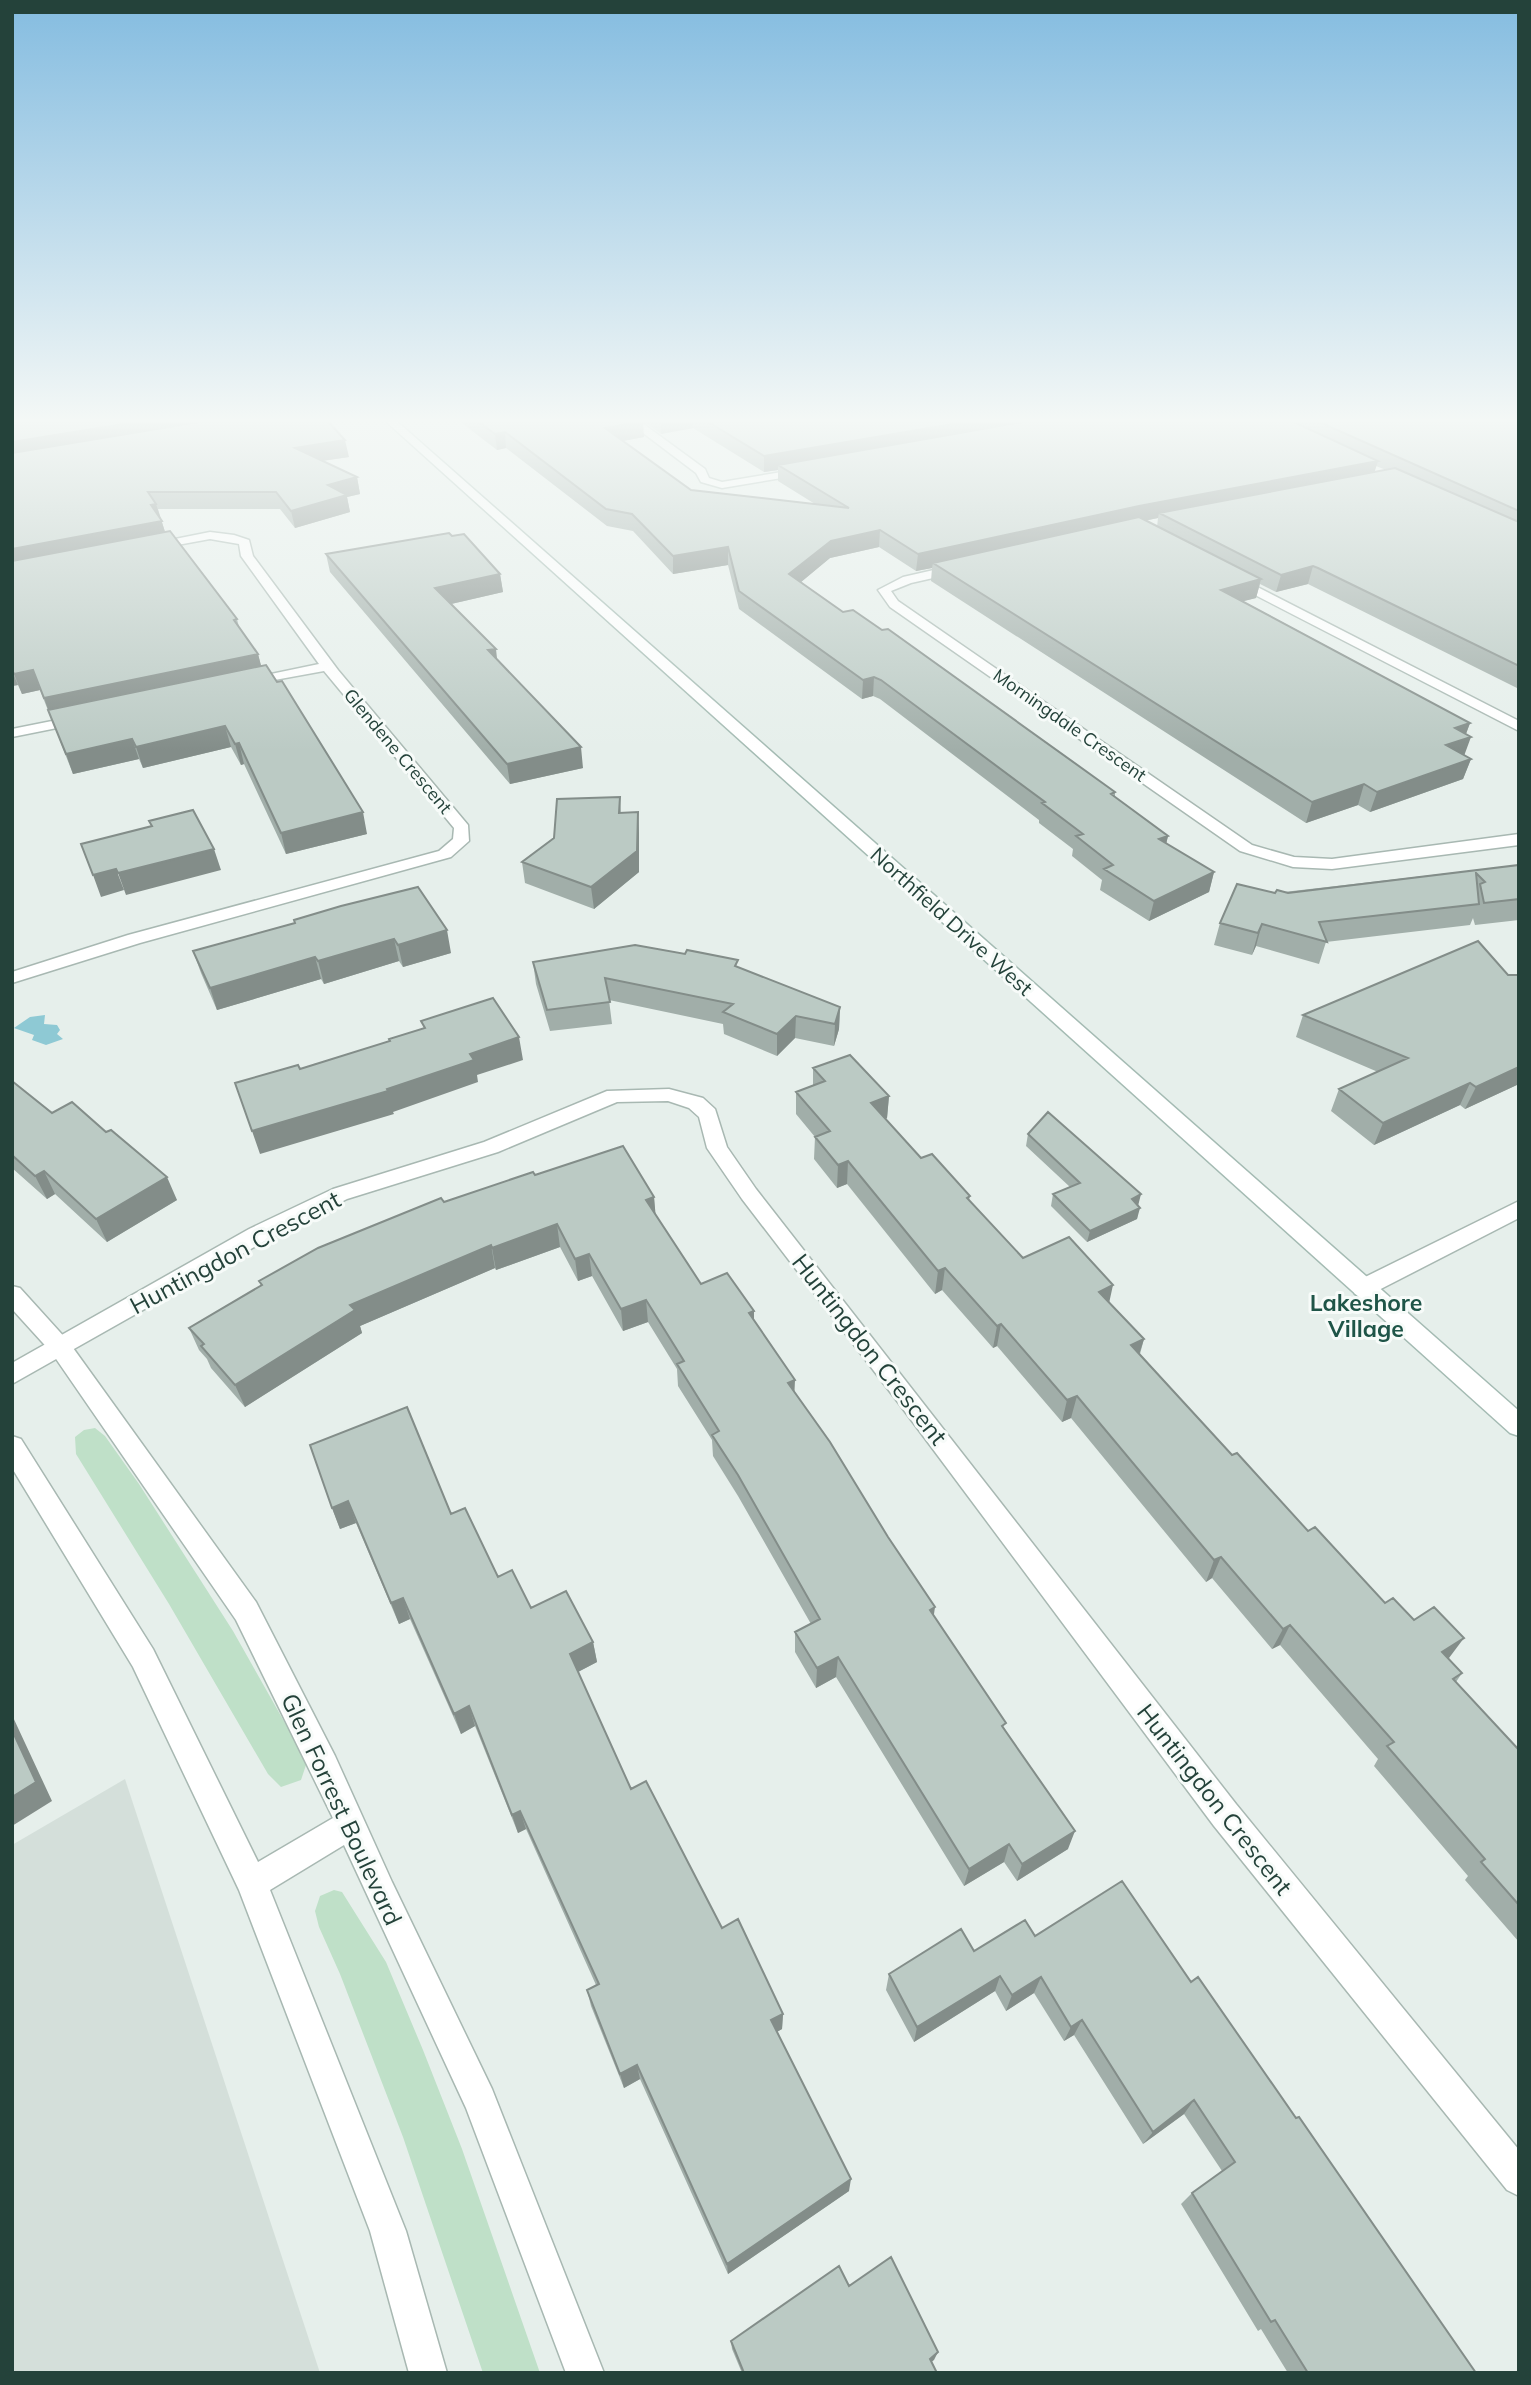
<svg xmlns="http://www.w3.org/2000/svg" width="1531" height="2385" viewBox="0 0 1531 2385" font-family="Mulish,sans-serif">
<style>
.built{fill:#d4dfda}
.green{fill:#bfe0c8}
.water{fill:#8ec9d4}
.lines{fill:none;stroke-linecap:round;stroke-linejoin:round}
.minor-casing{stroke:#a8b8b2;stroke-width:3}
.tertiary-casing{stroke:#a8b8b2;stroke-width:3}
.secondary-casing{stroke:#a4bbb3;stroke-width:3}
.minor{fill:#fff;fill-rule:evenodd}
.tertiary{fill:#fff;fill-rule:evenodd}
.secondary{fill:#fff;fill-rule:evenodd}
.wall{fill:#a1aea9;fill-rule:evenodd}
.shaded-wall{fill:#838d89}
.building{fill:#bbcac4;stroke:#838d89;stroke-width:2}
.labels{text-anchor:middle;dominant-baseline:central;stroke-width:6;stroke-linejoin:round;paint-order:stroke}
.far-street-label{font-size:18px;fill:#24423a;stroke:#f7fbf9}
.street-label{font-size:21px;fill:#24423a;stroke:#f7fbf9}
.neighbourhood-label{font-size:23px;font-weight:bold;fill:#1f5548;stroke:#f7fbf9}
.near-street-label{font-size:24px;fill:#24423a;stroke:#f7fbf9}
</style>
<rect width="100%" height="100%" fill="#e6efeb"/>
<!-- built -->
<path class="built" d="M125 1779 320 2373H12V1845Z"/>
<!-- green -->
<path class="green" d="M95 1428 105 1436 139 1484 233 1631 307 1762 301 1780 281 1787 268 1774 169 1604 76 1454 75 1437 84 1430Z
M334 1890 342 1892 386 1962 423 2050 462 2149 540 2373H483L403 2137 340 1974 319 1927 315 1911 320 1896Z"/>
<!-- water -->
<path class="water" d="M45 1015 44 1024 57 1025 60 1030 57 1034 63 1039 46 1045 32 1040 34 1035 14 1028 30 1017Z"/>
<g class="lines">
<!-- minor casing -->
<g class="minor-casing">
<path id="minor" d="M622 417H634L705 469 709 478 722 482 806 468 811 471 806 474 722 488 701 482 696 473Z
M210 532 234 535 249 540 253 556 338 670 468 825 469 841 451 857 140 943 12 983V972L128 935 439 851 453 839 454 828 324 671 242 686V680L319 664 241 556 239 544 210 539 150 550 144 547 150 544Z
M960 564 964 565V571L911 583 891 591 898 601 1252 845 1294 857 1332 859 1519 834V845L1332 869 1293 867 1240 851 890 607 878 590 903 577Z
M1232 574 1519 721V731L1228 581 1226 578Z
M82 715 89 719 87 722 12 737V729Z
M669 1089 703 1098 715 1109 727 1147 756 1189 1236 1804 1519 2150V2196L1507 2190 1214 1826 897 1401 742 1199 707 1148 699 1117 689 1108 668 1101 617 1102 498 1152 347 1199 265 1241 12 1384V1363L249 1229 333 1189 484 1142 607 1091Z"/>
</g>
<!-- tertiary casing -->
<g class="tertiary-casing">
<path id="tertiary" d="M1519 1201V1218L1371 1294 1363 1296 1355 1294 1352 1288 1355 1282Z
M12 1286 20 1288 68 1341 256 1602 335 1756 392 1882 492 2089 604 2373H566L466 2108 344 1845 270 1890 406 2231 447 2373H409L370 2231 239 1890 133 1667 12 1468V1436L21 1439 153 1649 258 1862 333 1818 236 1620 52 1353 12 1309Z"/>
</g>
<!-- secondary casing -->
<g class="secondary-casing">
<path id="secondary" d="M381 417H392L1519 1411V1436L1510 1433Z"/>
</g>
<!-- minor -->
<use href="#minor" class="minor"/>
<!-- tertiary -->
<use href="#tertiary" class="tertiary"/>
<!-- secondary -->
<use href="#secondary" class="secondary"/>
</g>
<!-- wall -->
<path class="wall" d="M12 417 349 457 323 461 357 477 360 494 347 497 350 512 295 528 280 509H158L165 532 237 619 239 627 258 654 261 666 367 834 286 854 244 764 241 765 231 747 143 768 139 759 73 774 40 690 22 694 18 685 12 686Z
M454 417H638L644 437 623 441 691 490 815 504 778 481V470L764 472 693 428 661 434 638 417H1519V689L1308 584 1276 592 1260 584 1256 598 1243 601 1470 723 1466 734 1464 755 1471 759 1463 779 1370 812 1358 805 1306 823 931 581 932 568 916 571 879 547 830 558 801 582 843 612 1115 792V797L1168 836 1166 844 1214 872 1209 892 1149 921 1100 890 1102 880 1072 856 1073 849 1039 823V820L880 699 873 696 862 699 739 609 728 565 673 574 633 531 607 526 506 448 497 450ZM1376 466 1386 470 1374 472ZM1158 518 1157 527 1145 521 1153 519Z
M452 536 500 574 503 592 451 604 497 660 583 768 510 784 330 572 326 554Z
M620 797 621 813 638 812 639 834V872L594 909 525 883 522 862Z
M1519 865V920L1475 925 1473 918 1470 925 1326 942 1319 964 1256 946 1252 955 1214 945 1220 923 1275 893Z
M341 906 451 953 403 967 399 961 324 984 321 979 217 1010 201 973 193 951 294 923V920Z
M533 962 738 967 840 1007 839 1029 834 1046 795 1038 777 1056 724 1034 723 1024 609 1000 612 1024 550 1031 536 984Z
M1508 975H1519V1084L1465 1109 1460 1105 1374 1145 1331 1111 1339 1089 1378 1072 1296 1037 1303 1015Z
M813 1068 889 1096 887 1118 886 1119 921 1158 970 1196 969 1200 1023 1258 1109 1303 1144 1339 1140 1354 1232 1455 1308 1531 1385 1603 1449 1659 1462 1673 1456 1682 1519 1750V1942L1465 1880 1468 1876 1374 1766 1378 1759 1280 1645 1272 1649 1212 1578 1206 1582 1071 1418 1062 1422 997 1346 993 1348 942 1290 935 1294 847 1184 837 1188 814 1159 815 1137 796 1114V1092L813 1085Z
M12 1081 52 1113 177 1200 107 1242 55 1194 47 1199 12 1168Z
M1028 1134 1139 1206 1137 1219 1087 1242 1051 1206 1053 1194 1070 1187 1026 1146Z
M535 1175 654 1197 655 1215 701 1284 754 1311V1321L794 1392 1005 1729 1068 1849 1017 1881 1004 1862 964 1886 836 1677 816 1688 795 1652V1632L811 1624 738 1496 713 1456 712 1440 678 1386 677 1369 648 1322 623 1331 592 1276 578 1281 560 1247 496 1270 495 1268 360 1326 362 1333 245 1407 211 1368 207 1359 199 1350 189 1328 261 1286 259 1281 444 1202Z
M332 1508 451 1514 498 1577 531 1608 593 1642 597 1662 578 1672 631 1789 722 1928 783 2014 782 2029 777 2032 849 2191 728 2274 640 2079 624 2088 591 2006 587 1990 596 1985 526 1829 518 1833 475 1726 461 1734 410 1619 399 1624 356 1523 340 1529Z
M1035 1936 1191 1982 1296 2118 1476 2373H1288L1261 2329 1258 2331 1181 2204 1192 2193 1222 2171 1184 2114 1143 2144 1074 2035 1064 2041 1034 1993 1006 2011 995 1991 914 2042 886 1990 889 1974Z
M849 2286 938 2352 931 2362 937 2373H742L732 2349 731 2341Z"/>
<!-- shaded-wall -->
<path class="shaded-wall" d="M167 417H270L12 459V442Z
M667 417H693V428L661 434V418Z
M994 417H1081L778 465V470L764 472V456Z
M643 421 644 437 606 444 605 428Z
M505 432 506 448 497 450 495 434Z
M345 440 349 457 299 464 295 448Z
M1378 461 1373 477 1159 513 1158 518 933 563 932 568 916 571 918 554 1139 506Z
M357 477 360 494 347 497 350 512 295 528 291 511 328 485Z
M156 504 167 538 12 568V549Z
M880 530 879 547 830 558 789 592V574L831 541Z
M728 547V565L673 574V556Z
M1313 566 1308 584 1276 592 1281 575Z
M500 574 503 592 438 607 435 588Z
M1261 579 1256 598 1217 608 1221 590Z
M496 649 498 668 488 650Z
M258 654 263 673 51 718 44 698Z
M33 670 40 690 22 694 14 674Z
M12 671 18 685 12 686Z
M874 677 873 696 862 699 863 680Z
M1470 723 1464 739 1471 737 1464 756 1446 745 1455 728Z
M225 726 231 747 143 768 136 747Z
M132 739 139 759 73 774 66 754Z
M239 743 244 764 241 765 235 744Z
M581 747 583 768 510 784 507 764Z
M1471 759 1463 779 1370 812 1377 792Z
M1364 784 1358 805 1306 823 1312 802Z
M363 812 367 834 286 854 281 833Z
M638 812 639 834V872L594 909 591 887Z
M1168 836 1163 857 1159 839Z
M214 849 221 870 126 895 118 873Z
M116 869 124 890 101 897 93 875Z
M1214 872 1209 892 1149 921 1154 901Z
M1262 924 1256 946 1252 955 1258 933Z
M447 930 451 953 403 967 398 945Z
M394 939 399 961 324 984 318 961Z
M315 957 321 979 217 1010 210 988Z
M840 1007 839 1029 834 1046 835 1024Z
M796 1016 795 1038 777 1056V1034Z
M519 1037 523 1060 477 1075 478 1082 393 1112 394 1114 260 1154 252 1131 387 1089 470 1054Z
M1519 1067V1084L1465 1109 1476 1087Z
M1470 1083 1460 1105 1374 1145 1383 1123Z
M889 1096 887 1118 869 1125 871 1103Z
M848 1161 847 1184 837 1188 838 1165Z
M44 1171 55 1194 47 1199 35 1176Z
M167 1177 177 1200 107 1242 96 1219Z
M1141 1194 1138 1206 1132 1199Z
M654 1197 656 1219 646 1200Z
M1140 1208 1137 1219 1087 1242 1090 1231Z
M557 1224 560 1247 496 1270 492 1248Z
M491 1245 495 1268 360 1326 362 1333 245 1407 235 1385 350 1305Z
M589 1254 592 1276 578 1281 575 1259Z
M945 1268 942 1290 935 1294 938 1271Z
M1113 1285 1108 1308 1099 1292Z
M646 1300 648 1322 623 1331 621 1309Z
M754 1311V1334L749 1313Z
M1001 1324 997 1346 993 1348 997 1326Z
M1144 1339 1137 1361 1131 1345Z
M795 1380 794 1402 788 1383Z
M1077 1396 1071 1418 1062 1422 1067 1400Z
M348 1501 356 1523 340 1529 332 1508Z
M1221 1557 1212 1578 1206 1582 1214 1560Z
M403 1598 410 1619 399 1624 391 1603Z
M935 1607 932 1628 930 1610Z
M1290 1625 1280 1645 1272 1649 1283 1629Z
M1464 1638 1449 1658 1428 1672 1442 1652Z
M593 1642 597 1662 574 1674 570 1654Z
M838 1657 836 1677 816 1688 817 1668Z
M469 1706 475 1726 461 1734 454 1714Z
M12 1715 52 1801 12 1826Z
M520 1811 526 1829 518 1833 512 1815Z
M1075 1831 1068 1849 1017 1881 1022 1864Z
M1009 1844 1004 1862 964 1886 969 1869Z
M1000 1976 995 1991 914 2042 917 2027Z
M1041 1977 1034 1993 1006 2011 1012 1995Z
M783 2014 782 2029 771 2035V2020Z
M1082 2020 1074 2035 1064 2041 1071 2027Z
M637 2065 640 2079 624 2088 620 2074Z
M1194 2100 1184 2114 1143 2144 1153 2132Z
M851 2179 849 2191 728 2274 727 2264Z
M938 2352 934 2360 925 2367 930 2359Z"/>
<!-- building -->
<path class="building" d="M12 417H167L12 442Z
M229 417H324L345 440 295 448 357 477 328 485 347 495 291 511 276 492H148L156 504 151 505 162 521 12 549V453Z
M472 417H638L643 421 605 428 691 490 849 508 778 465 1051 417H1283L1378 461 1139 506 918 554 880 530 831 541 789 574 843 612 853 610 882 630 888 629 1115 792 1111 794 1168 836 1159 839 1214 872 1154 901 1104 869 1113 865 1076 836 1083 834 1042 803 1045 802 881 680 874 677 863 680 739 591 728 547 673 556 632 514 606 509 505 432 495 434Z
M700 417H994L764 456Z
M1308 417H1519V511Z
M1395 468 1519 522V666L1318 568 1313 566 1281 575 1159 513Z
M1139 517 1261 579 1221 590 1470 723 1455 728 1471 737 1446 745 1471 759 1377 792 1364 784 1312 802 933 563Z
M170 531 237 619 234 620 258 654 44 698 33 670 14 674 12 670V561Z
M449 533 452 536 464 534 500 574 435 588 496 649 488 650 581 747 507 764 326 554Z
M266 665 277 682 282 681 363 812 281 833 239 743 235 744 225 726 136 747 132 739 66 754 48 710Z
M620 797 619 813 638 812 637 851 591 887 522 862 554 838 557 799Z
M193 810 214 849 118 873 116 869 93 875 81 844 152 826 149 821Z
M1519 865V899L1484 903 1480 884 1485 882 1476 873 1479 904 1319 922 1327 942 1262 924 1258 933 1220 923 1237 884 1275 893 1277 890 1288 893Z
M418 887 447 930 398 945 394 939 318 961 315 957 210 988 193 951 295 923 294 920 341 906Z
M1478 941 1508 975H1519V1067L1476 1087 1470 1083 1383 1123 1339 1089 1408 1058 1303 1015Z
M635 945 685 954 687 950 738 960 735 966 840 1007 835 1024 796 1016 777 1034 723 1012 733 1004 605 978 610 1002 547 1010 533 962Z
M493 998 519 1037 470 1054 474 1060 387 1089 388 1091 252 1131 235 1083 298 1065 300 1069 390 1041 389 1039 425 1028 421 1021Z
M850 1055 889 1096 871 1103 921 1158 932 1154 970 1196 967 1198 1023 1258 1069 1237 1113 1285 1099 1292 1144 1339 1131 1345 1232 1455 1237 1453 1308 1531 1315 1527 1385 1603 1393 1598 1414 1620 1434 1607 1464 1638 1442 1652 1462 1673 1453 1679 1519 1750V1905L1481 1862 1485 1859 1387 1746 1394 1742 1290 1625 1283 1629 1221 1557 1214 1560 1077 1396 1067 1400 1001 1324 997 1326 945 1268 938 1271 848 1161 838 1165 815 1137 830 1131 796 1092 825 1081 813 1068Z
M12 1081 52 1113 72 1102 106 1132 111 1130 167 1177 96 1219 44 1171 35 1176 12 1155Z
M1048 1112 1141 1194 1132 1199 1140 1208 1090 1231 1053 1194 1080 1183 1028 1134Z
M623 1146 654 1197 646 1200 701 1284 727 1273 754 1311 749 1313 795 1380 788 1383 830 1442 888 1537 935 1607 930 1610 1006 1723 1002 1726 1075 1831 1022 1864 1009 1844 969 1869 838 1657 817 1668 795 1632 820 1619 738 1475 712 1435 719 1431 677 1364 684 1361 646 1300 621 1309 589 1254 575 1259 557 1224 492 1248 491 1245 350 1305 355 1310 235 1385 201 1346 204 1344 189 1328 262 1285 259 1281 318 1248 441 1198 444 1202 533 1172 535 1175Z
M407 1407 451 1514 465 1508 498 1577 512 1570 531 1608 566 1591 593 1642 570 1654 631 1789 646 1781 722 1928 738 1919 783 2014 771 2020 851 2179 727 2264 637 2065 620 2074 587 1990 599 1984 520 1811 512 1815 469 1706 454 1714 403 1598 391 1603 348 1501 332 1508 310 1445Z
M12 1730 36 1782 12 1797Z
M1122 1881 1191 1982 1198 1977 1296 2118 1299 2117 1476 2373H1308L1275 2320 1271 2322 1192 2193 1235 2162 1194 2100 1153 2132 1082 2020 1071 2027 1041 1977 1012 1995 1000 1976 917 2027 889 1974 961 1929 974 1951 1025 1920 1035 1936Z
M891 2257 938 2352 930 2359 937 2373H744L731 2341 839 2266 849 2286Z"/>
<!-- sky -->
<linearGradient id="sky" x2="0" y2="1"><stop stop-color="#84bce0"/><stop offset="0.56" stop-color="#f4f8f6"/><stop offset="1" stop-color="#f4f8f6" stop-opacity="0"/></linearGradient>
<rect width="1531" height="751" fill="url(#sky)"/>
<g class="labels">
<!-- far-street labels -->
<g class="far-street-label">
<text transform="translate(1070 725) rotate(35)">Morningdale Crescent</text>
<text transform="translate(398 751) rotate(50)">Glendene Crescent</text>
</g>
<!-- street labels -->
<g class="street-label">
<text transform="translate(952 921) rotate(42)">Northfield Drive West</text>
</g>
<!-- neighbourhood labels -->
<g class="neighbourhood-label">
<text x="1366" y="1302">Lakeshore<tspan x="1366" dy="26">Village</tspan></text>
</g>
<!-- near-street labels -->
<g class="near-street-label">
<text transform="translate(235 1252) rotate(-28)">Huntingdon Crescent</text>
<text transform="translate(870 1349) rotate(52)">Huntingdon Crescent</text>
<text transform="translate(1215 1799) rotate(52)">Huntingdon Crescent</text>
<text transform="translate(342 1809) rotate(65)">Glen Forrest Boulevard</text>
</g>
</g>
<!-- border -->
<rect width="1531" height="2385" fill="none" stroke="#24423a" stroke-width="28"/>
</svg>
